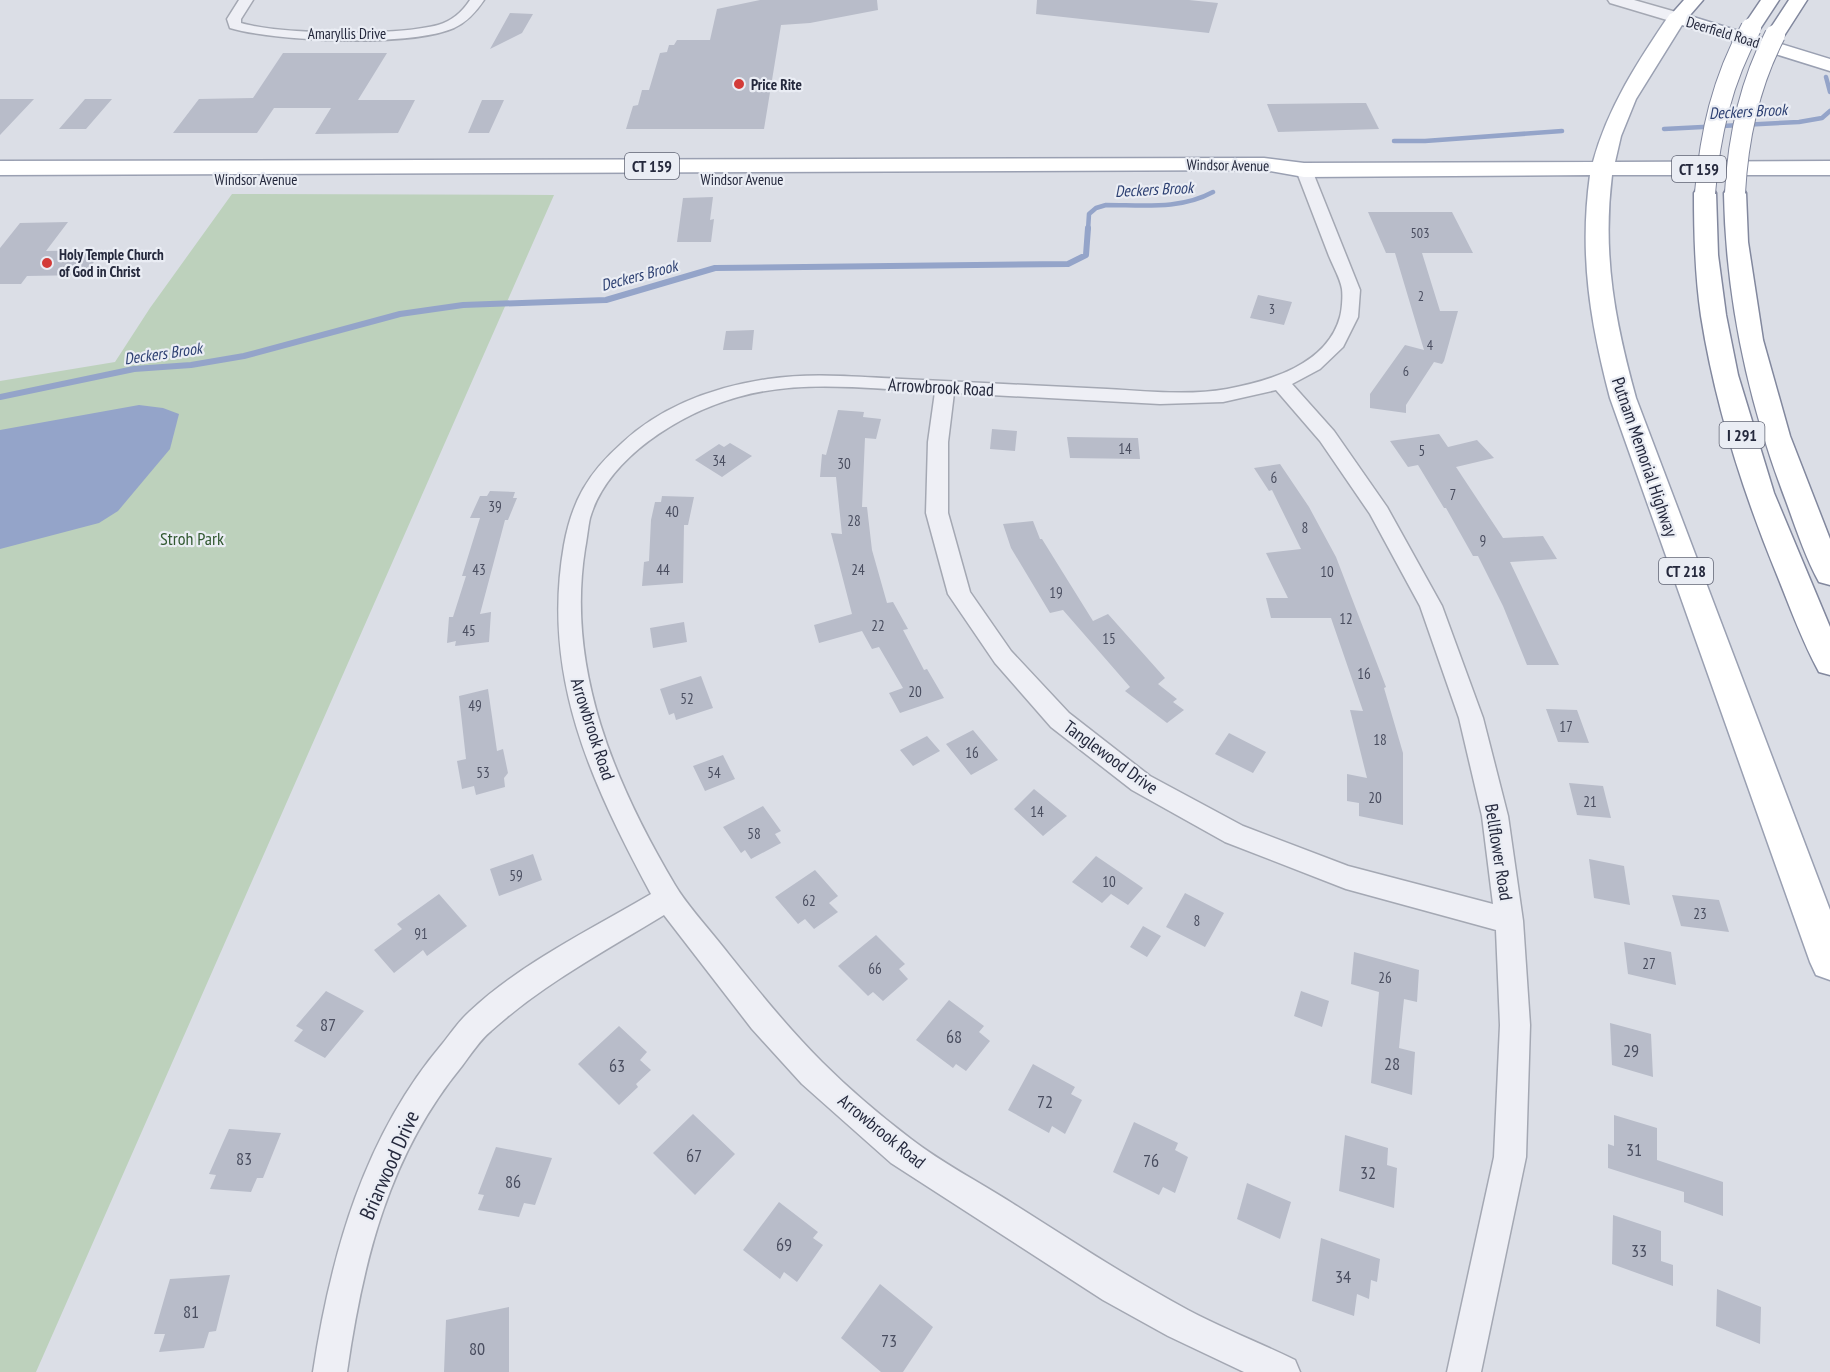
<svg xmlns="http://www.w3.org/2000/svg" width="1830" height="1372" viewBox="0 0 1830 1372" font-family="'PT Sans Narrow',sans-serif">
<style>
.green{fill:#bdd1bc}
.water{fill:#94a4c9}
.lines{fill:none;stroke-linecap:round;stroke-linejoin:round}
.stream-far1{stroke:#94a4c9;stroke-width:4.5}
.stream{stroke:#94a4c9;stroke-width:6}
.building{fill:#b8bcc9}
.minor-casing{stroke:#a4a8b3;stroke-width:3}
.tertiary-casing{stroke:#a4a8b3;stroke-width:3}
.primary-casing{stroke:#9aa0b2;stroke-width:3}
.motorway-casing{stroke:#82889e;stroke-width:3}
.minor{fill:#eeeff5;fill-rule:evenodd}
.tertiary{fill:#eeeff5;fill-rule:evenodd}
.primary{fill:#fff;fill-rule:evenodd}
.motorway{fill:#fff;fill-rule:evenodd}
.motorway-bridge-casing{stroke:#82889e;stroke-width:22;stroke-linecap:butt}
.motorway-bridge{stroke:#fff;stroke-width:20}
.poi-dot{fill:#d33b38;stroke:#eaedf4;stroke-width:2}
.labels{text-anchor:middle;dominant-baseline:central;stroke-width:4.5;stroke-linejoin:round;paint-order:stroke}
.far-number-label{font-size:14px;fill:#4a4e60}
.far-street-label{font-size:15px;fill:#25293d;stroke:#eaedf4}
.far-poi-label{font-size:15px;font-weight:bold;fill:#25293d;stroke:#eaedf4;text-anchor:start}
.number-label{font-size:15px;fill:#4a4e60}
.far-water-label{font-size:16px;font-style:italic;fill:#2d4072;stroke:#eaedf4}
.shield{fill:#eaedf4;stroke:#606474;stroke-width:1.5}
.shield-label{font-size:16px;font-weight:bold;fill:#25293d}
.street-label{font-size:18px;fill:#25293d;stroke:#eaedf4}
.park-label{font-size:18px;fill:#325931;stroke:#eaedf4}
.near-number-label{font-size:18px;fill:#4a4e60}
.near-street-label{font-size:21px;fill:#25293d;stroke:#eaedf4}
</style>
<rect width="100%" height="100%" fill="#dbdee6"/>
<!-- green -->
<path class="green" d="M232 194 554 195 36 1372H0V381L115 362 150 308Z"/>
<!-- water -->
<path class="water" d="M139 405 163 408 179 414 170 449 118 511 99 523 0 549V430Z"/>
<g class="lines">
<!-- stream-far1 -->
<path class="stream-far1" d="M1826 77 1830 92
M1664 129 1799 122 1822 118 1830 111
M1394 141H1425L1562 131
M1088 230 1089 214 1096 208 1106 205C1143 205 1180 210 1213 192"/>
<!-- stream -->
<path class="stream" d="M0 397 134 369 191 365 244 356 400 314 463 305 606 300 715 268 1068 264 1086 255 1088 228"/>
</g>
<!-- building -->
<path class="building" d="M760 0H877L878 10 810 23 781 25 764 129H626L633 106 638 105 642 90H649L660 53 667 52 669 45H674L677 40H710L717 9Z
M1037 0H1189L1218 3 1209 33 1036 14Z
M510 13 533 14 522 33 490 49Z
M283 53H387L358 100H415L398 133 315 134 331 108H274L257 133H173L199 99 253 98Z
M0 99H34L0 135Z
M85 99H112L86 129H59Z
M482 100H504L489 133H468Z
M1358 103H1366L1379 129 1278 132 1267 104Z
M713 197 710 220 714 219 711 242H677L683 198Z
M1368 212H1452L1473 253H1422L1440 311H1458L1444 361 1442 364 1434 362 1406 405V413L1370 408V394L1405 345 1424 350 1395 253H1386Z
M68 222 46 251 102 250 85 275 27 276 21 284H0V248L20 223Z
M1258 295 1292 302 1284 325 1250 318Z
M754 330 752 350H723L726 331Z
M838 410 864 412 863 417 881 419 876 439 865 438 862 507H867L872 550 887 603 893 602 908 629 903 630 924 670 927 669 944 698 900 713 889 693 903 688 879 647 872 649 862 631 819 643 814 625 852 614 831 533 842 534 836 477H820L822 454 826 455Z
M992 429 1017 431 1015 451 990 449Z
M1439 434 1448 447 1477 440 1494 458 1456 467 1503 538 1543 536 1557 559 1510 562 1559 665H1527L1503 606 1478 556H1473L1446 508H1444L1418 465 1408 467 1390 441Z
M1067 437 1138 438 1140 459 1070 458Z
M730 443 752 456 722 477 695 460 719 444 724 447Z
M1280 464 1309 507 1336 557 1386 687 1384 688 1403 753V825L1359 816V803L1347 801V774L1367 778 1350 710 1363 711 1331 618H1271L1266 598H1288L1266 553 1301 549 1272 490 1269 491 1254 468Z
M490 491 515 492 513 498H517L508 520H505L480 614 491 612 489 642 455 646 456 641 447 643 449 617H453L466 576H462L480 518H470L480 496H487Z
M662 496 694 497 688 525H684L683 583 642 586 644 562 649 561 651 520 655 502H661Z
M1033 521 1040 539H1042L1093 621 1108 614 1165 678 1158 684 1177 699 1173 702 1184 710 1167 723 1125 691 1130 687 1063 610 1050 613 1011 548 1003 524Z
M684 622 687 642 653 648 650 628Z
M701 676 713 708 676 720 674 713 669 715 660 689Z
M488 689 497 751 503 749 508 773 504 778 505 787 476 795 474 786 462 789 457 761 466 759 459 696Z
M1546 709 1577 710 1589 743 1558 742Z
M973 730 998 760 971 775 946 744Z
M1229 733 1266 752 1253 773 1215 754Z
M927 736 940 751 913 766 900 750Z
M723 755 735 779 705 791 693 766Z
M1569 783 1603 786 1611 818 1577 815Z
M1034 789 1067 816 1043 836 1014 809Z
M763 806 781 831 775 834 781 843 751 859 745 850 741 853 723 827Z
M533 854 542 880 499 896 490 869Z
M1096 856 1143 888 1128 905 1111 894 1102 903 1072 882Z
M1589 859 1624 866 1630 905 1594 898Z
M815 870 838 896 829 903 838 912 814 929 805 919 798 924 775 897Z
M1185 893 1224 913 1205 947 1166 927Z
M439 894 467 926 427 956 423 950 394 973 374 950 402 929 397 924Z
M1672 895 1719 900 1729 932 1681 926Z
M1143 926 1161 936 1147 957 1130 947Z
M876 935 905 964 899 969 908 979 883 1001 873 992 868 996 838 966Z
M1624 942 1671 952 1676 985 1628 974Z
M1354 952 1419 970 1417 1002 1404 999 1399 1048 1415 1052 1412 1095 1371 1083 1379 992 1351 984Z
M326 991 364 1011 325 1058 294 1041 303 1030 296 1026Z
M1301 991 1329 1001 1322 1027 1294 1016Z
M949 1000 984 1026 979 1032 990 1041 966 1071 956 1064 953 1068 916 1040Z
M1610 1023 1651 1034 1653 1077 1612 1065Z
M619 1026 647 1052 640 1060 651 1070 636 1084 638 1087 619 1105 578 1064Z
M1033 1064 1075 1087 1071 1094 1082 1100 1065 1134 1052 1126 1049 1133 1008 1110Z
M693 1114 735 1154 695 1195 653 1153Z
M1614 1115 1657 1128V1160L1723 1182V1216L1684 1202V1192L1608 1168V1144L1614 1146Z
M1134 1122 1178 1143 1175 1150 1188 1157 1175 1193 1163 1187 1159 1195 1113 1172Z
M229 1129 281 1133 263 1178H257L251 1192 210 1189 216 1175 209 1174Z
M1345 1135 1388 1148 1387 1165 1397 1168 1394 1208 1339 1191Z
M496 1147 552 1158 535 1205 524 1203 519 1217 478 1210 484 1195 478 1194Z
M1247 1183 1291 1202 1280 1239 1237 1219Z
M779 1202 818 1232 813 1238 823 1245 797 1282 784 1272 780 1279 743 1250Z
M1613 1215 1661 1231V1261L1673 1265V1286L1612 1264Z
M1321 1238 1380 1259 1377 1282 1371 1280 1369 1299 1357 1294 1354 1316 1312 1301Z
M230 1275 216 1331 209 1332 204 1348 159 1352 165 1334H154L170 1279Z
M880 1284 933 1327 903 1372H881L841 1338Z
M1717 1289 1761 1307 1760 1344 1716 1326Z
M509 1307V1372H444L446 1320Z"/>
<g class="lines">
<!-- minor casing -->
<g class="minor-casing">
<path id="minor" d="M239 0H253L241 19V23C282 35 397 36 438 25 452 21 463 11 470 0H484C476 12 467 22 454 28 410 47 277 42 230 28L227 19Z
M1304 165 1312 170 1360 290 1358 317 1343 347 1320 369 1292 384 1334 431 1387 507 1442 606 1483 718 1508 816 1523 921 1530 1025 1526 1157 1481 1372H1447L1494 1157 1500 1025 1496 930 1346 889 1225 842 1132 790 1051 727 995 663 948 594 926 513 928 442 935 392C870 389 801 379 738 397 681 413 608 457 590 518 588 527 587 539 585 549 566 669 615 784 675 885 687 905 704 923 719 942 752 983 784 1024 822 1062 849 1089 881 1116 911 1139 942 1163 979 1182 1012 1203 1070 1240 1127 1277 1188 1310 1222 1328 1260 1343 1295 1360L1300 1372H1244L1168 1336 1103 1300 891 1163 802 1084 752 1029 664 915C605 951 543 984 491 1031 480 1040 471 1054 462 1066 389 1155 363 1260 347 1372H313C331 1254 364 1136 443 1043 451 1033 459 1021 469 1012 521 963 590 930 651 894 591 782 541 676 564 545 572 501 588 473 622 443 662 406 714 387 768 379 812 372 858 377 902 379 970 382 1039 386 1107 389 1146 391 1188 396 1227 389 1269 381 1327 365 1340 317 1342 310 1343 296 1342 289 1340 278 1333 266 1329 256 1318 227 1307 199 1296 170ZM1276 390 1320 441 1370 514 1420 606 1459 718 1482 816 1493 904 1348 866 1243 826 1150 776 1069 713 1011 651 970 592 948 513V442L954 393 1160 404 1223 402Z"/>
</g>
<!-- tertiary casing -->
<g class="tertiary-casing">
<path id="tertiary" d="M1608 0H1634L1683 14 1685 18 1677 23 1610 3Z"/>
</g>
<!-- primary casing -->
<g class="primary-casing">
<path id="primary" d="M1677 12 1830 59V71L1682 25 1636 99 1621 136 1615 162 1830 161V175H1612C1602 255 1615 322 1636 398L1830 910V980L1816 975 1810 962 1610 398C1590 322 1579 254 1590 175L1304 177 1264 170 0 175V161L1264 158 1304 163 1593 162C1608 107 1638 61 1670 14Z"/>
</g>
<!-- motorway casing -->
<g class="motorway-casing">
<path id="motorway" d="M1684 0H1703L1684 22H1670L1668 18Z
M1761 0H1779L1758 32H1744L1742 28Z
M1789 0H1807L1782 39H1768L1766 35Z
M1705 186 1713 188 1716 193 1718 255 1726 315 1738 375 1774 493 1830 627V675L1819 672C1802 641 1790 607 1777 575 1743 492 1715 405 1701 316 1695 275 1694 234 1694 193L1697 188Z
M1735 186 1743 188 1746 193 1748 242 1763 340 1790 436 1830 539V585L1819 582C1805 557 1796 528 1786 501 1748 401 1726 300 1724 193L1727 188Z"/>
</g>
<!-- minor -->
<use href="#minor" class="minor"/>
<!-- tertiary -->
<use href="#tertiary" class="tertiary"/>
<!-- primary -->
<use href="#primary" class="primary"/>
<!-- motorway -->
<use href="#motorway" class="motorway"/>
<!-- motorway-bridge casing -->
<g class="motorway-bridge-casing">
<path id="motorway-bridge" d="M1705 193C1710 134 1722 80 1751 28
M1735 193C1738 137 1749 85 1775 35"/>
</g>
<!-- motorway-bridge -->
<use href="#motorway-bridge" class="motorway-bridge"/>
</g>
<!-- markers -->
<g class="poi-dot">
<circle cx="739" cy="84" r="6"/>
<circle cx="47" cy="263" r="6"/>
</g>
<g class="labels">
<!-- far-number labels -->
<g class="far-number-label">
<text x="1420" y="233">503</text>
<text x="1421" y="296">2</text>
<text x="1272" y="309">3</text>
<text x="1430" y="345">4</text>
<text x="1406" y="371">6</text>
</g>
<!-- far-street labels -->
<g class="far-street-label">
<text transform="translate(1723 32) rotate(17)">Deerfield Road</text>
<text x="347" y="33">Amaryllis Drive</text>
<text transform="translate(1228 165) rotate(1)">Windsor Avenue</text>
<text x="256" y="179">Windsor Avenue</text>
<text x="742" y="179">Windsor Avenue</text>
</g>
<!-- far-poi labels -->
<g class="far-poi-label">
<text x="751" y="84">Price Rite</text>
<text x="59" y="254">Holy Temple Church<tspan x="59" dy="17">of God in Christ</tspan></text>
</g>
<!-- number labels -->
<g class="number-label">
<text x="1125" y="448">14</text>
<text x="1422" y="450">5</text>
<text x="719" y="460">34</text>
<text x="844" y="463">30</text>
<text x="1274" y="477">6</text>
<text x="1453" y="494">7</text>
<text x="495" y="506">39</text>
<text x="672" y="511">40</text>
<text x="854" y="520">28</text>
<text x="1305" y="527">8</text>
<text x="1483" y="540">9</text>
<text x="479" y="569">43</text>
<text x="663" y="569">44</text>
<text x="858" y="569">24</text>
<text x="1327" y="571">10</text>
<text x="1056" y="592">19</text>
<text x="1346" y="618">12</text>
<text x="878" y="625">22</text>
<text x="469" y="630">45</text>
<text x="1109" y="638">15</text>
<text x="1364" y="673">16</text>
<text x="915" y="691">20</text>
<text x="687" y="698">52</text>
<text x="475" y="705">49</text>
<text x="1566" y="726">17</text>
<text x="1380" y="739">18</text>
<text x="972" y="752">16</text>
<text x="483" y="772">53</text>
<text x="714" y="772">54</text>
<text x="1375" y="797">20</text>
<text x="1590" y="801">21</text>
<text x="1037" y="811">14</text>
<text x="754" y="833">58</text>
<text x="516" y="875">59</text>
<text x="1109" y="881">10</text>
<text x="809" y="900">62</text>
<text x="1700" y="913">23</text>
<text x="1197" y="920">8</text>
<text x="421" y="933">91</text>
<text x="1649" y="963">27</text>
<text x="875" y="968">66</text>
<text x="1385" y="977">26</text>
</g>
<!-- far-water labels -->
<g class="far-water-label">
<text transform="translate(1748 111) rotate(-3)">Deckers Brook</text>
<text transform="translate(1154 189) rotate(-3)">Deckers Brook</text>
<text transform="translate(639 275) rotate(-15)">Deckers Brook</text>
<text transform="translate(163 353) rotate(-8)">Deckers Brook</text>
</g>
<!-- shield labels -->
<g class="shield">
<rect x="625" y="153" width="54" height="26" rx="4.5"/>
<rect x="1672" y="156" width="54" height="26" rx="4.5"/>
<rect x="1719.5" y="422" width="45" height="26" rx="4.5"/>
<rect x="1659" y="558" width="54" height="26" rx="4.5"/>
</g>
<g class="shield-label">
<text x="652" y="166">CT 159</text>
<text x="1699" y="169">CT 159</text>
<text x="1742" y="435">I 291</text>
<text x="1686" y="571">CT 218</text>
</g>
<!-- street labels -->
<g class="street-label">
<text transform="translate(941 387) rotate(3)">Arrowbrook Road</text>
<text transform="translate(1645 457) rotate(71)">Putnam Memorial Highway</text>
<text transform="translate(593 729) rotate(72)">Arrowbrook Road</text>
<text transform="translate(1111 757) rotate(36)">Tanglewood Drive</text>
<text transform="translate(1499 852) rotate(81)">Bellflower Road</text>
<text transform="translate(882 1131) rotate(39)">Arrowbrook Road</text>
</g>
<!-- park labels -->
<g class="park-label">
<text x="192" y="538">Stroh Park</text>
</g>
<!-- near-number labels -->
<g class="near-number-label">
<text x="328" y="1024">87</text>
<text x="954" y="1036">68</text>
<text x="1631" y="1050">29</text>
<text x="1392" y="1063">28</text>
<text x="617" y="1065">63</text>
<text x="1045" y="1101">72</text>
<text x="1634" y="1149">31</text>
<text x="694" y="1155">67</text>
<text x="244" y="1158">83</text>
<text x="1151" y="1160">76</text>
<text x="1368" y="1172">32</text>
<text x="513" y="1181">86</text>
<text x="784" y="1244">69</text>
<text x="1639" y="1250">33</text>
<text x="1343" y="1276">34</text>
<text x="191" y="1311">81</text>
<text x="889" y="1340">73</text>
<text x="477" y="1348">80</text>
</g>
<!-- near-street labels -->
<g class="near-street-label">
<text transform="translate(389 1165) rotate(-66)">Briarwood Drive</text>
</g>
</g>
</svg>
